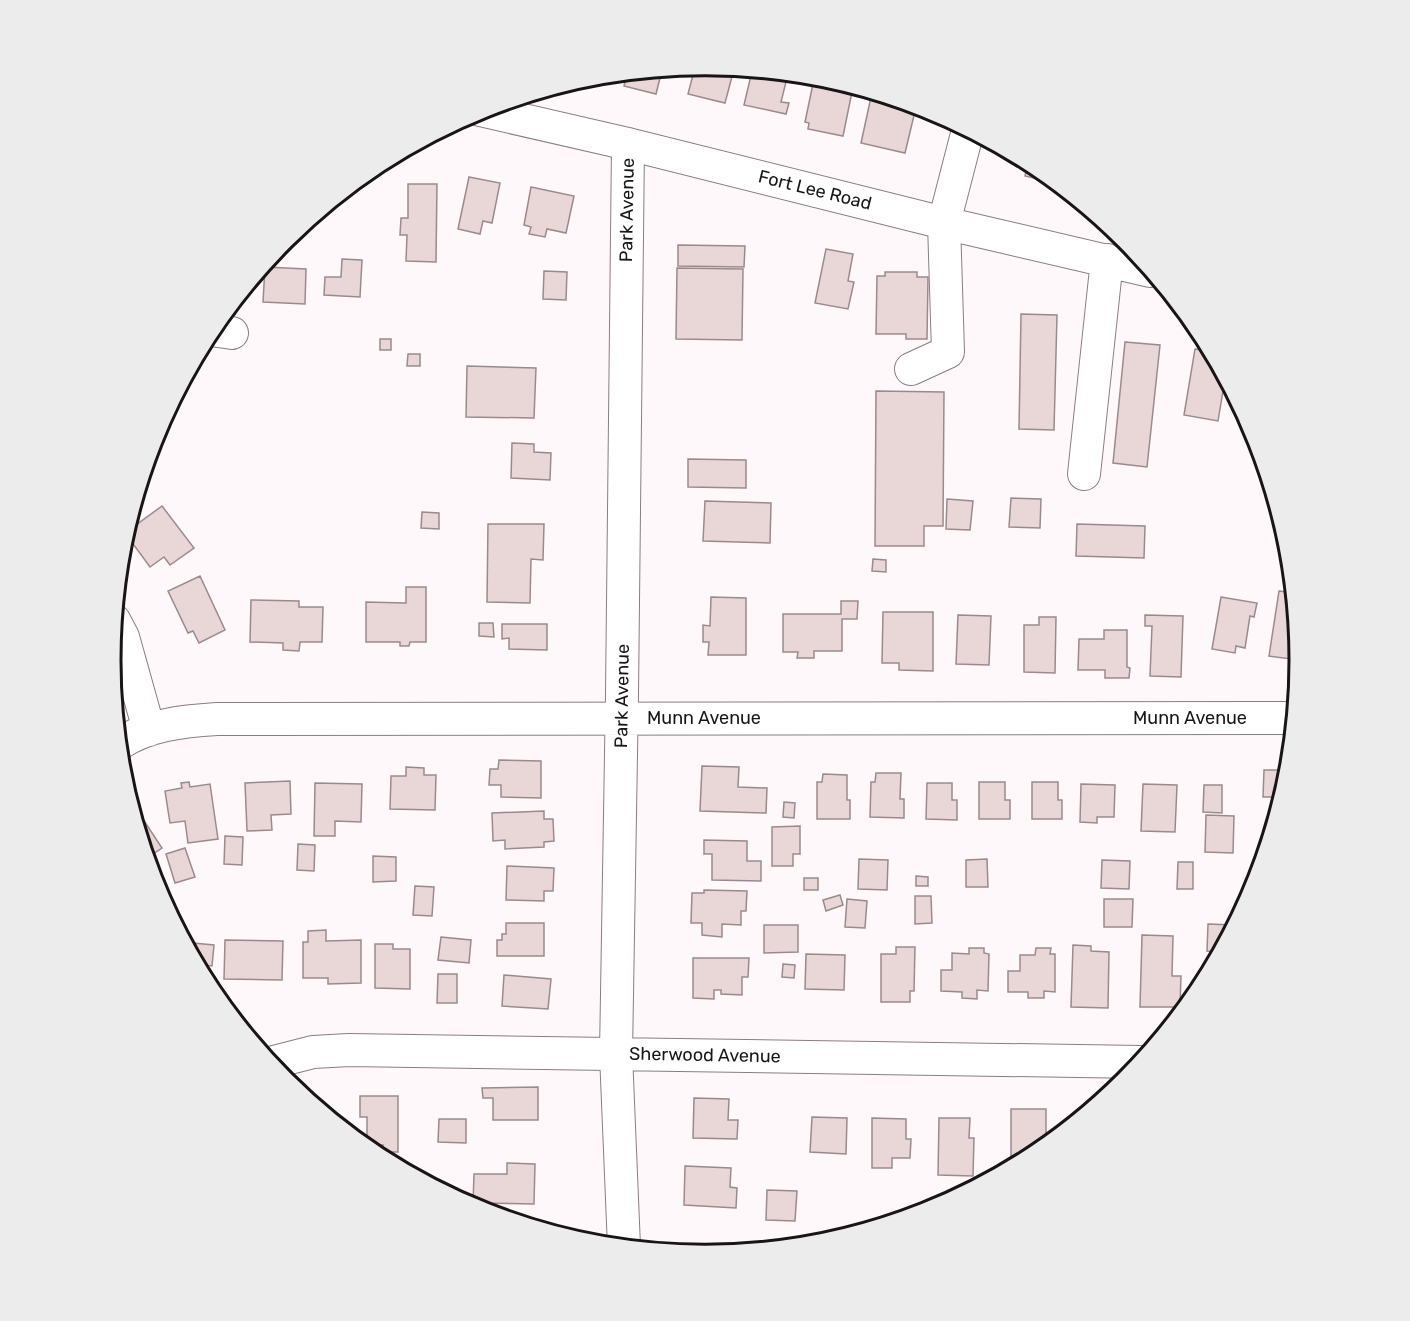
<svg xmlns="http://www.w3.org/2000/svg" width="1410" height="1321" viewBox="0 0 1410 1321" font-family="Rubik,sans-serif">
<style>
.building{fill:#e9d7d8;stroke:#9a8a8b;stroke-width:1.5}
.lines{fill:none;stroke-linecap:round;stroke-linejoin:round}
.minor-casing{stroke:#8b7c83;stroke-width:34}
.minor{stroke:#fff;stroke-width:32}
.labels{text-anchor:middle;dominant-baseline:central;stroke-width:6;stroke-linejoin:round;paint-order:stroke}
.street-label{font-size:18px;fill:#191416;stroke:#fff}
.rim{fill:none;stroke:#191416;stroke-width:3}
</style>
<rect width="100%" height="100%" fill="#fff8fb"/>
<!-- building -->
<path class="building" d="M705 66 734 69 725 103 688 94 695 67Z
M662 70 656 94 624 86 626 78 614 75Z
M752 71 788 74 781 102 789 103 786 114 744 105Z
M819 77 853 87 843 136 808 129 809 123 805 122 814 79 818 80Z
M871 97 916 107 905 153 861 143Z
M1028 162 1036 166 1056 183 1025 176Z
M469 177 500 183 492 223 483 221 480 234 458 229Z
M408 184H437L436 262 406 261 407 235H400L401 218H408Z
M531 187 574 196 566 233 547 229 545 237 529 234 531 227 524 225Z
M678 245 745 246 744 267 678 266Z
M826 249 853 254 848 281 854 282 848 309 815 303Z
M342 259 362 260 360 297 324 295 325 277H341Z
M265 267 306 269 305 304 263 302Z
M677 268 743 269 742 340 676 339Z
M544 271 567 272 566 300 543 299Z
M885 272H917V277H928L927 339H906V334H876L877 276H885Z
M1021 314 1057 315 1054 430 1019 429Z
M380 339H391V350H380Z
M1125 342 1160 345 1147 467 1113 463Z
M1195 349 1211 351 1225 379 1218 421 1184 415Z
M408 354H420V366H407Z
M467 366 536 368 534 418 466 417Z
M876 391 944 392 943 526H924V546H875Z
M512 443 534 444V452L551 453 550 480 511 478Z
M688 459 746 460V488L688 487Z
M1011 498 1041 499 1040 528 1009 527Z
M947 499 973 501 970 530 946 529Z
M705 501 771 503 770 543 703 541Z
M162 506 194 548 170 565 164 557 150 567 125 533Z
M422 512 439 513V529L421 528Z
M488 524H544L543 560 531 559 530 603 487 602Z
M1077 524 1145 526 1144 558 1076 556Z
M873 559 886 560V572L872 571Z
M200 576 225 630 199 643 193 631 188 633 168 591Z
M406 587H426V642H410L409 646H400V642H366V602L406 603Z
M1279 591 1293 593 1299 660 1269 656Z
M711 597 746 598V655H708L709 642H703V625L710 626Z
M1221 597 1257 603 1254 617 1250 616 1245 648 1236 646 1235 653 1212 649Z
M251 600 299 601V607H323L322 642H300L299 651 283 650V643L250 642Z
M841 601H858L857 619H842V651H814V658H797L798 652H783V614H841Z
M883 612H933V671L899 670V663H882Z
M958 615 991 616 989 665 956 664Z
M1145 615 1183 616 1181 677 1150 676 1152 626H1145Z
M1039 617H1056L1055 673 1024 672V625H1039Z
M479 623H493L494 637 479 636Z
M502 624H547V650L509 649V638L502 639Z
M1104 630H1127V667L1130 668 1129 678H1105V670H1078L1079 639H1104Z
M499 760 541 761V798L501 797V785H489L490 769H498Z
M702 766 739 767 738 787 767 788 766 813 700 811Z
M406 767 424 768V775H436L435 810 390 809 391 776H406Z
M1264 770H1289L1278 809H1275V797H1263Z
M876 773H901L900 799H904V818L870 817 871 782H875Z
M823 774 847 775V800H850V819H817V782H822Z
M290 781 291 814 271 815 272 830 247 831 245 783Z
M189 782 190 787 210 784 218 839 188 843 185 821 170 823 165 791 182 788 181 783Z
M979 782H1005V800H1010V819H979Z
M1032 782H1058V800H1062V819H1032Z
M315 783 362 784 361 822 335 821V836H314Z
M927 783H952V800H957V820L926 819Z
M1081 784 1115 785 1114 817H1097V823L1080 822Z
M1143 784 1177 785 1175 832 1141 831Z
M1204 785H1222V813L1203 812Z
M784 802 795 803 794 818 783 817Z
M133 804 162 848 147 858 131 805Z
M544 811V819H553L554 841 544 842V847L505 849V840L493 841 492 813Z
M1206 815 1234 816 1233 853 1205 852Z
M800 826V854H793V866H772V827Z
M225 836 243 837 242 865 224 864Z
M704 840 747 841V861H761V881L712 880V854H704Z
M298 844 315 845 314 871 297 870Z
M185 848 195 877 175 883 166 854Z
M373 856 396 857V881L373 882Z
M859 859 888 860 887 890 858 889Z
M987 859 988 887H966V860Z
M1102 860 1130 861 1129 889 1101 888Z
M1178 862H1193V889H1177Z
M507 866 554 868 553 891H544V901L506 900Z
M916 876 928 877V886H916Z
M804 878H818V890H804Z
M415 886 434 887 432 916 413 915Z
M704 890 747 891 746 911H741V925L722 924V937L702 935V923H691L692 893H704Z
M840 895 843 905 826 911 823 900Z
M915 896H931L932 923 915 924Z
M847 899 867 901 865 928 845 927Z
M1104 899H1133L1132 927H1104Z
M506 923H544V956H497V940H502V934H506Z
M1208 924 1235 925 1220 952 1207 951Z
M764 925H798V952L764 953Z
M326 930V941L361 940V983L328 984V978H303V942H308V931Z
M1142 935 1173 936 1172 976H1181L1180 1007H1140Z
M441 937 471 940 469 963 438 960Z
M225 940 283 941 282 980 224 979Z
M193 943 214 945 212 966 196 964 192 955Z
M375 944H393V949H410V989L375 988Z
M1073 945 1091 946V951L1109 952 1108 1008 1071 1007Z
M896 947H915L914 991H910V1002H881V954H896Z
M969 948H984V953L989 954 988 991 977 990V999L962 998V992L941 991V970H952V953L969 954Z
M1036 948H1051L1050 954H1055V992L1044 991V998H1028V992H1008V971H1020V955H1035Z
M806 954 845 955 844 990 805 989Z
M693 958H749L748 977H742V995L721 994V990H714V999L693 998Z
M783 964 795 965 794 978 782 977Z
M438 974H457V1003H437Z
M504 975 551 979 548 1009 502 1006Z
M538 1087V1120H493V1098H483L482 1088Z
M360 1096H398V1152H383V1145H367V1117H360Z
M694 1098 729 1099 728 1120H738L737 1139 693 1138Z
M1011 1109H1046V1146L1035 1155 1011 1168Z
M812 1117 847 1118 846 1154 810 1152Z
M872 1118 906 1119V1139H911L910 1158H892V1168H872Z
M939 1118H970L969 1138H974L973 1176 938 1175Z
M439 1119H466V1143L438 1142Z
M507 1163 535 1164 534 1204 473 1203 474 1174H507Z
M685 1166 731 1168 730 1187 737 1188 736 1208 684 1205Z
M767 1190 797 1191 795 1221 766 1220Z"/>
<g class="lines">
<!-- minor casing -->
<g class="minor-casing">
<path id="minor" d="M480 110 628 144 944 223 1150 271
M211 330 232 333
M911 369 948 352 944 223 968 130
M1084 474 1107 260
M114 620 123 637 149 730
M119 744C147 725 183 721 217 719L1294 718
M270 1063 313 1052 349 1050 1141 1062
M624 1247 616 1054 622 694 628 144"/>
</g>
<!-- minor -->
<use href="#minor" class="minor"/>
</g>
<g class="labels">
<!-- street labels -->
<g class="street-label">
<text transform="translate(815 190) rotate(14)">Fort Lee Road</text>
<text transform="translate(627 210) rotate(-89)">Park Avenue</text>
<text transform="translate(622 696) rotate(-89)">Park Avenue</text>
<text x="704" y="718">Munn Avenue</text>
<text x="1190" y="718">Munn Avenue</text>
<text transform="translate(705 1055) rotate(1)">Sherwood Avenue</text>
</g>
</g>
<!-- crop -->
<path d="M0 0H1410V1321H0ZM121 660a584 584 0 1 1 1168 0a584 584 0 1 1-1168 0Z" fill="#edecec" fill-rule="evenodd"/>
<path class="rim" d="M121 660a584 584 0 1 1 1168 0a584 584 0 1 1-1168 0Z"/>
</svg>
